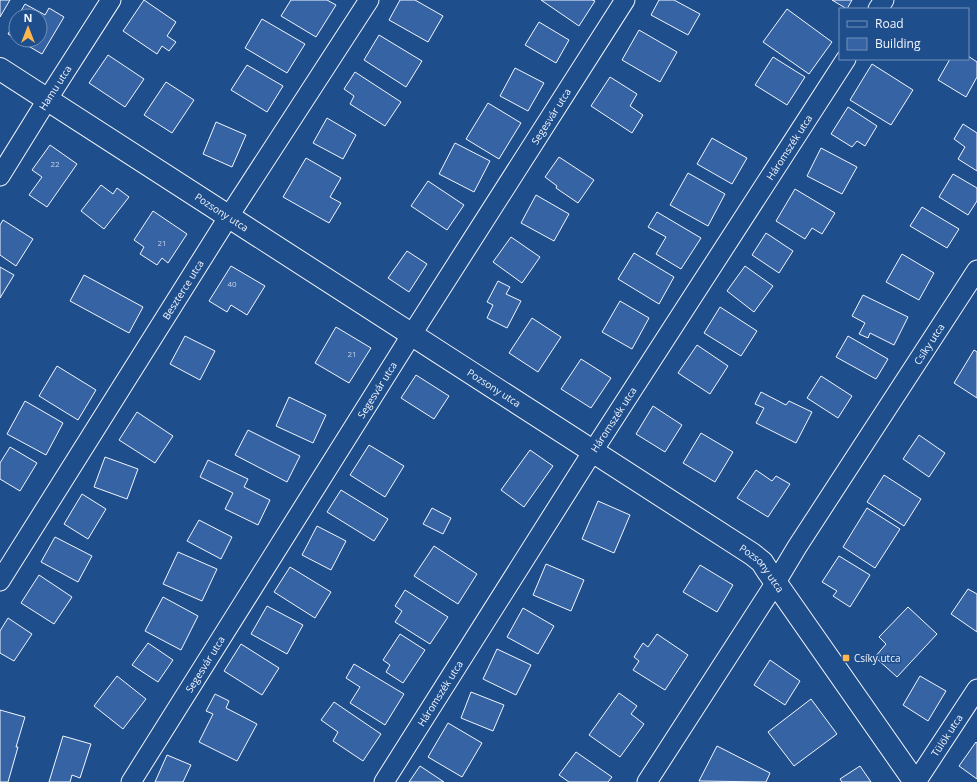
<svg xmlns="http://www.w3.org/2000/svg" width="977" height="782" font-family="'Open Sans',sans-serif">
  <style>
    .building { fill: #3563a3; stroke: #f2f6ff }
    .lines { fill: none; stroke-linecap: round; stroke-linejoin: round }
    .minor-casing { stroke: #f2f6ff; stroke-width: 21 }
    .tertiary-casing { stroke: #f2f6ff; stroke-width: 24 }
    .minor { stroke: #1f4e8c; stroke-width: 19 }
    .tertiary { stroke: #1f4e8c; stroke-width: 22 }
    .poi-dot { fill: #ffb74d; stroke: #1f4e8c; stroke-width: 1.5 }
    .labels { text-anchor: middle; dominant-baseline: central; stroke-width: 3; stroke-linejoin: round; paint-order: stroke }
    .number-label { font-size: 8px; fill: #c3d1e8 }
    .street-label { font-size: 10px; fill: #f2f6ff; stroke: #1f4e8c }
    .poi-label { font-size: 10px; fill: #f2f6ff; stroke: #1f4e8c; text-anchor: start }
  </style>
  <rect width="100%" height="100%" fill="#1f4e8c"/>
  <path class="building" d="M0,0H10L0,17Z
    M144,0L176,22L167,36L176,42L169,51L162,46L157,54L123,31Z
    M291,0H327L336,5L316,37L281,16Z
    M400,0H415L443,16L428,42L389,20Z
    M541,0H592L595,1L579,26Z
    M659,0H674L700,14L688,35L651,15Z
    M832,0H852L847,9Z
    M25,4L45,15L49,8L64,17L42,54L18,40H40V16H18Z
    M787,9L832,42L809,74L763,42Z
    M262,19L305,44L287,73L245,48Z
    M16,20V39L8,34Z
    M539,22L569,40L556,63L525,45Z
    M639,30L677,52L660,82L622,60Z
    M379,35L422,61L406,87L364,60Z
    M108,55L144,79L125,107L89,83Z
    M968,56L977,62V77L966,97L938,80L950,59H968Z
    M773,57L805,77L787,105L755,85Z
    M872,64L913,90L891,125L850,100Z
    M247,65L283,86L267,112L231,90Z
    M515,68L544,83L528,111L500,96Z
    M355,72L401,102L385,126L350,104L354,96L344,89Z
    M610,77L637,94L630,106L643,115L632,133L591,106Z
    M166,82L194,100L172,133L144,115Z
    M488,103L521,123L499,159L466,139Z
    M848,107L877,126L865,146L857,141L852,147L831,134Z
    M327,118L356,135L343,159L313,143Z
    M216,122L246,135L232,167L203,154Z
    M963,124L977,133V171L958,159L965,147L954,139Z
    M712,138L747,158L732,184L697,164Z
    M455,143L490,161L474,192L439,174Z
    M50,145L77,164L47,207L29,195L42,177L32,170Z
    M821,148L857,167L842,194L807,176Z
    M559,157L594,180L578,203L556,188L557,186L545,177Z
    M306,158L341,178L330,197L341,203L329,223L283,197Z
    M688,173L725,194L708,226L670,205Z
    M953,174L977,188V201L968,215L939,197Z
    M428,181L464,205L447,230L411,206Z
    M101,185L113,194L117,188L129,197L104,229L81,211Z
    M795,189L835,213L822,234L812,228L805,239L776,221Z
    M536,195L569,214L554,241L521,223Z
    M922,207L959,229L947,248L910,226Z
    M153,211L187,234L168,263L162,258L157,265L140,254L144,247L134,240Z
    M657,212L701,238L681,269L656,254L666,237L648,227Z
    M3,220L33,239L16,266L0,255V225Z
    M766,233L793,251L779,273L752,255Z
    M511,237L540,257L522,283L493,262Z
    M407,251L427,264L409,292L388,278Z
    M634,253L674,277L659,304L618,279Z
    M902,254L934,273L919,300L886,282Z
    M231,266L265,286L247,315L231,305L227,312L209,301Z
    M745,266L773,286L754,312L727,291Z
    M0,267L14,275L0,298Z
    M84,275L143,307L129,333L70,301Z
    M498,281L510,287L506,294L521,301L507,328L487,318L493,305L487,302Z
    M863,295L908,317L894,345L870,333L868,338L859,334L865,323L852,316Z
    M620,301L649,318L632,349L602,332Z
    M720,307L757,331L741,356L704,333Z
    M532,318L561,337L538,372L509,353Z
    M336,327L371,348L349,383L315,363Z
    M185,336L215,351L200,380L170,364Z
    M848,336L888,359L876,379L836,357Z
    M697,345L728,366L710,394L678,373Z
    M974,350L977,352V398L954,383Z
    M581,359L611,378L591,408L561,389Z
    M57,366L96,390L78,420L39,396Z
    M416,375L449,396L434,419L401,398Z
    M821,376L852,396L838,418L807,398Z
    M761,392L786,405L789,401L812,412L796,443L756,423L764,408L755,404Z
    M289,397L326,415L313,443L276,426Z
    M25,401L63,423L46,455L7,434Z
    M653,406L682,425L665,452L636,434Z
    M137,412L173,436L155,463L119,440Z
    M248,430L300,456L287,482L235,455Z
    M701,433L733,452L715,482L683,463Z
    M919,435L945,453L929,477L903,459Z
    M369,445L404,466L385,497L350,475Z
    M10,447L37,463L20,491L0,479V463Z
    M530,450L553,466L524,507L501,490Z
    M105,457L138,469L127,499L94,487Z
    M208,460L248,479L244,487L270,500L258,525L225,509L233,493L200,477Z
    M756,470L772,481L776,476L790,484L768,517L737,498Z
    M884,475L921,499L904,526L867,502Z
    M341,490L388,519L374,541L327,512Z
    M82,494L106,509L88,539L64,524Z
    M598,501L630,515L614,553L582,539Z
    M432,508L451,518L443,534L423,524Z
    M867,508L900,529L875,568L843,547Z
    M199,520L232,537L221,559L187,541Z
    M317,526L346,541L331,570L302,555Z
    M55,537L92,556L78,582L41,562Z
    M434,546L477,574L458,604L414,576Z
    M178,552L217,569L202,601L163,584Z
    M839,556L870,575L850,607L833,596L837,591L822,582Z
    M546,564L584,580L571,611L533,595Z
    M700,565L733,585L717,612L683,592Z
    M290,567L331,592L315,618L274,592Z
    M39,575L72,597L54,624L21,603Z
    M968,589L977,594V632L951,614Z
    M405,590L448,617L430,644L395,622L402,611L395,606Z
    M163,597L198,616L181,650L145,631Z
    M267,606L303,625L287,654L251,634Z
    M908,607L937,634L897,677L875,657L886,644L879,637Z
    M523,608L554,626L538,654L507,637Z
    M8,618L32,634L14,661L0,653V631Z
    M400,634L425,650L403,683L386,672L390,665L383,660Z
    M657,634L688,655L665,690L633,670L639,661L634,657L643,643L648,647Z
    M148,643L173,660L158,682L132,665Z
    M241,644L279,668L262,695L224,671Z
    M497,649L531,665L516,695L483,679Z
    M770,660L800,681L785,705L754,685Z
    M354,664L404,694L385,725L350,703L360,687L346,678Z
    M117,676L146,699L123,729L94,706Z
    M920,676L946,691L928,721L903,705Z
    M471,692L504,705L493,731L461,718Z
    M619,693L637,706L631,714L644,724L620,757L589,735Z
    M215,694L229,701L226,708L257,724L237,761L199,742L213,714L206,711Z
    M811,699L837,734L794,766L768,732Z
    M334,702L381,734L363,761L333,741L338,732L321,720Z
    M0,710L25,717L16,747H18L8,782H0Z
    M448,723L482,743L462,777L428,757Z
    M63,736L91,744L80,778L72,775L70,782H49Z
    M976,742L977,743V779L959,766Z
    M717,746L770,773L766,782L699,781Z
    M576,752L612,777L608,782H569L559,775Z
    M167,755L191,765L183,782H155Z
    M420,766L444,782H409Z
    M860,766L871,782H842L840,779Z"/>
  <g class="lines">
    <g class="minor-casing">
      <g id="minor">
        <path d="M878,9L884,0"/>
        <path id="s1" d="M0,176L47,100L111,0"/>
        <path id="s2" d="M0,581L229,216L369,0"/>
        <path id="s3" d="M131,782L412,334L625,0"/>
        <path id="s4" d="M384,782L593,451L846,59"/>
        <path id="s5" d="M647,782L776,582L797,547L977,270"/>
        <path id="s6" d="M916,782L977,689"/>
      </g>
    </g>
    <g class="tertiary-casing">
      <g id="tertiary">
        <path id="s7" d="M0,69L752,554L762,562L769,573L915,782"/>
      </g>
    </g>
    <use href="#minor" class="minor"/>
    <use href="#tertiary" class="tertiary"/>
  </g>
  <rect class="poi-dot" x="842" y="654" width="8" height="8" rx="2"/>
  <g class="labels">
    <g class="number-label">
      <text x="55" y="163">22</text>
      <text x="162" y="242">21</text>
      <text x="232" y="283">40</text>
      <text x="352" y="353">21</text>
    </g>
    <g class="street-label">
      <text stroke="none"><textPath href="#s1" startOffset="104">Hamu utca</textPath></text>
      <text stroke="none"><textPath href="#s3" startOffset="787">Segesvár utca</textPath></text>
      <text stroke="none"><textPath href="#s4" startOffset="753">Háromszék utca</textPath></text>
      <text stroke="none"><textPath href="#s7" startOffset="264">Pozsony utca</textPath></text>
      <text stroke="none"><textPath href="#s2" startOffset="344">Beszterce utca</textPath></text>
      <text stroke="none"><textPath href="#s5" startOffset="521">Csíky utca</textPath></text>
      <text stroke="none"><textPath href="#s7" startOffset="588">Pozsony utca</textPath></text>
      <text stroke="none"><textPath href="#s3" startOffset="463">Segesvár utca</textPath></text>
      <text stroke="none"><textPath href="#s4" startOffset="429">Háromszék utca</textPath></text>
      <text stroke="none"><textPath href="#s7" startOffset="912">Pozsony utca</textPath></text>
      <text stroke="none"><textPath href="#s3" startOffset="139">Segesvár utca</textPath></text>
      <text stroke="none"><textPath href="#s4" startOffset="105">Háromszék utca</textPath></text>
      <text stroke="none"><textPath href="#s6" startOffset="56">Tülök utca</textPath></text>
    </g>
    <g class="poi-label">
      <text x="854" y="658">Csíky utca</text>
    </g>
  </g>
  <rect x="839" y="8" width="130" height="52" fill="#1f4e8c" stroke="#7391ba"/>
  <rect x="847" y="21" width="20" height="6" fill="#1f4e8c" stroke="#7391ba"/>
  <text x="875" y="28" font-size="12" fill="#f2f6ff">Road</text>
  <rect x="847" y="38" width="20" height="12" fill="#3563a3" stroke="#7391ba"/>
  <text x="875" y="48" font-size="12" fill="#f2f6ff">Building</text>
  <g transform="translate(28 28)"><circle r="19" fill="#1f4e8c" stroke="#7391ba"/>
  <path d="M0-3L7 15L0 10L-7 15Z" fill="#ffb74d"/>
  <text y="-6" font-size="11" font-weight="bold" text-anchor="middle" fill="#f2f6ff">N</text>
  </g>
</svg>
